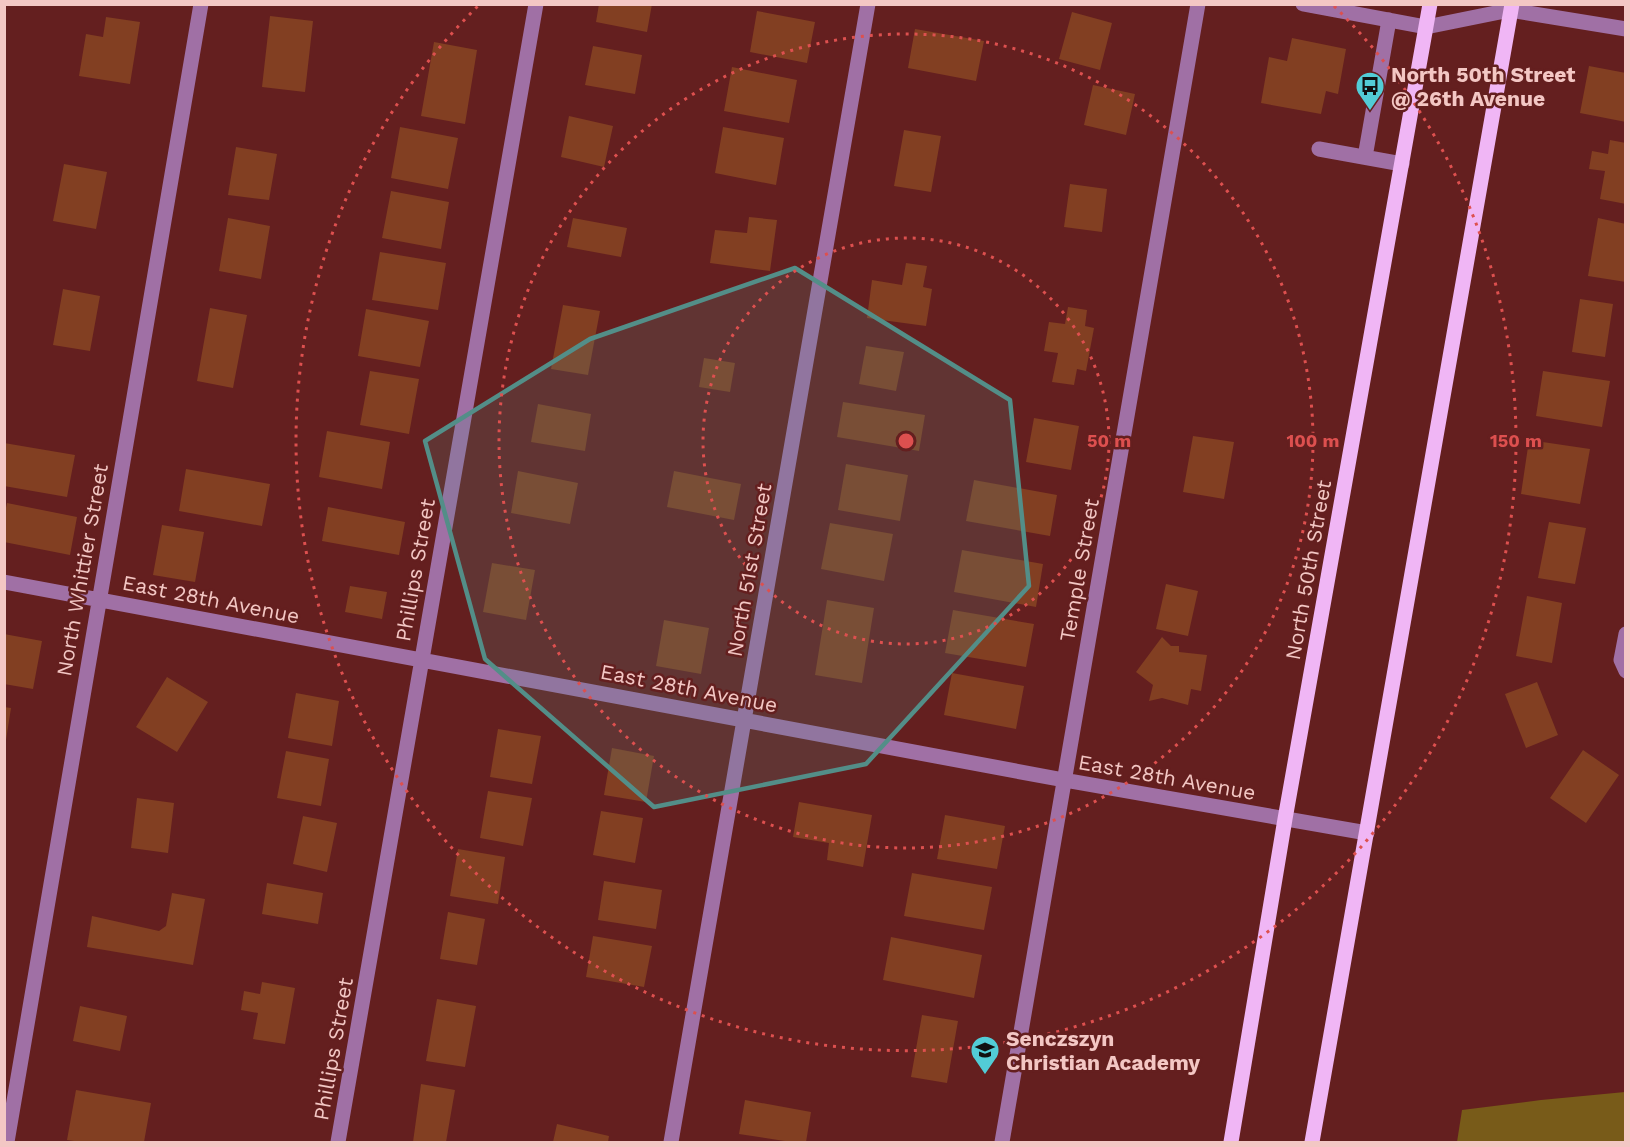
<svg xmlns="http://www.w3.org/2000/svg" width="1630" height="1147" font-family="'Work Sans',sans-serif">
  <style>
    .forest { fill: #785b19 }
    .building { fill: #823f22 }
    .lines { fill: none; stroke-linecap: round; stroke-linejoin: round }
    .minor { stroke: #a070a5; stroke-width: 15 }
    .major { stroke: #f0b6f5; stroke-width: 15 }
    .marked { fill: #538e88; fill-opacity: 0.2; stroke: #538e88; stroke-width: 4.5; stroke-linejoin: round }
    .ring { fill: none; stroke: #dd504f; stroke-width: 3; stroke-dasharray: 3 6 }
    .labels { text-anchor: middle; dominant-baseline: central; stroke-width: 5; stroke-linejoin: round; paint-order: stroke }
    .poi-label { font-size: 21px; font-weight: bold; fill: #f3c7c4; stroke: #641f1f; text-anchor: start }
    .street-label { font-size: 21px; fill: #f3c7c4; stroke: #641f1f }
    .centre { fill: #dd504f; stroke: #641f1f; stroke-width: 3 }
    .ring-label { font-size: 18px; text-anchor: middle; font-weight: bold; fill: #dd504f; stroke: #641f1f; stroke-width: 5; stroke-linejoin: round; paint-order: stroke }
  </style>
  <rect width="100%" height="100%" fill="#641f1f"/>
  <path class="forest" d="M1625,1092V1142H1457L1462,1110L1541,1100Z"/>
  <path class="building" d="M599,4H652L647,32L596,22Z
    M757,11L815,22L807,63L750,52Z
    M1072,12L1112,23L1100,70L1059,59Z
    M270,16L313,21L305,92L262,87Z
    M106,17L140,22L130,84L79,76L86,34L103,37Z
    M915,29L984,41L976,81L908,68Z
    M1292,38L1346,49L1338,94L1326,91L1321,114L1261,103L1269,57L1287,61Z
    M434,42L477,50L465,124L421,116Z
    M593,46L642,55L635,94L585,85Z
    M1589,66L1626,73V122L1580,113Z
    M732,67L797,80L789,123L724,111Z
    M1093,85L1135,94L1126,135L1084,125Z
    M569,116L613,126L604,167L561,157Z
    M400,127L458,138L448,189L391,178Z
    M723,127L784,138L776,185L715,173Z
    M904,130L941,136L931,192L894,186Z
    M1610,140L1626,143V204L1600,199L1605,171L1589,169L1592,151L1608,154Z
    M236,147L277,154L269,200L228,195Z
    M64,164L107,172L96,229L53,221Z
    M1070,184L1107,189L1102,232L1064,227Z
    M391,191L449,202L441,249L382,238Z
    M749,217L777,220L770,271L710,263L715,230L747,233Z
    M228,218L270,226L261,279L219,271Z
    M573,218L627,228L621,257L567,247Z
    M1598,218L1626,224V282L1588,276Z
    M380,252L446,263L438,310L372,300Z
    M906,263L927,266L923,287L932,289L926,326L867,318L872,280L902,285Z
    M63,289L100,296L90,351L53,345Z
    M1580,299L1613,304L1605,357L1572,352Z
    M563,305L600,311L588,375L551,369Z
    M1068,307L1087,310L1085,326L1094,328L1086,371L1077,369L1074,385L1052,382L1058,353L1044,351L1049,322L1065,324Z
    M210,308L247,315L233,388L197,381Z
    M366,309L429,321L420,367L358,356Z
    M866,346L904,352L896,391L859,384Z
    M704,358L735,363L730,392L699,387Z
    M370,371L419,379L409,434L360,425Z
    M1543,371L1610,381L1602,427L1536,416Z
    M843,402L925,415L919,451L837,437Z
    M538,404L591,414L585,451L531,442Z
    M1034,418L1079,426L1071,470L1026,462Z
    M327,431L390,442L382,489L319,477Z
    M1193,436L1234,442L1224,499L1183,492Z
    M1529,440L1590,449L1580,504L1521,494Z
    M4,443L75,455L67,497L4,486Z
    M846,464L908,475L900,521L838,510Z
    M186,469L270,484L262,526L179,511Z
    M518,471L578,483L570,524L511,513Z
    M674,471L741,484L734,520L667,507Z
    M974,480L1057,495L1050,536L966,521Z
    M7,503L77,517L70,555L4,542V517Z
    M328,507L405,522L399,555L322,541Z
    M1549,522L1586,528L1575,584L1538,578Z
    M830,523L893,534L884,581L821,569Z
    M162,525L204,532L195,582L153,575Z
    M962,550L1043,564L1036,607L954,592Z
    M492,563L535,570L526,620L483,612Z
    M1166,584L1198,591L1188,636L1156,629Z
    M350,586L387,592L382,619L345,612Z
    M1527,596L1562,603L1552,663L1516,656Z
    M827,600L874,608L862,683L815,675Z
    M953,610L1034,624L1026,667L945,653Z
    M664,620L709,628L701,674L656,666Z
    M4,634L42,641L33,689L4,684Z
    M1162,637L1171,646H1179V652L1207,655L1201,691L1191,689L1188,705L1162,698L1149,701L1153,685L1136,672Z
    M952,673L1024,686L1016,729L944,715Z
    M167,677L208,702L177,752L136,727Z
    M1537,682L1558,735L1526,748L1505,694Z
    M296,693L339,701L332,746L288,738Z
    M4,707L11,708L6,740H4Z
    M498,729L541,736L532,784L490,777Z
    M612,748L654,756L646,802L604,795Z
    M1583,750L1619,775L1586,823L1550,798Z
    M286,751L329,759L321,806L277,798Z
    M488,791L532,798L523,846L480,838Z
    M137,798L174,803L168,853L131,848Z
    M799,802L872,815L863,867L827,860L829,843L793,837Z
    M601,811L643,818L635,863L593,855Z
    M945,815L1005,826L997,869L937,859Z
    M303,816L337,823L327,872L293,864Z
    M458,849L505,857L498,904L450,896Z
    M912,873L992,887L984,930L904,916Z
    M604,881L662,890L656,929L598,920Z
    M267,883L323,893L318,924L262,914Z
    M172,893L205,899L193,965L87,947L92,916L159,931L166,926Z
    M448,912L485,919L477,965L440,959Z
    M593,936L652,946L644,987L586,977Z
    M891,937L982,955L974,998L883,980Z
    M262,982L295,988L285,1044L253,1039L258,1013L241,1010L244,991L260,994Z
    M437,999L476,1006L465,1067L426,1061Z
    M80,1006L127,1016L120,1051L73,1041Z
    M922,1015L958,1021L947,1083L911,1077Z
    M421,1084L455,1090L446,1142H413Z
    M76,1090L151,1103L144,1142H81L67,1140Z
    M745,1100L811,1112L806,1142H791L739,1134Z
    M557,1124L609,1136L608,1142H553Z"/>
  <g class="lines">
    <path class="minor" d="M1303,4L1426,27L1510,10L1626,29
      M1319,149L1402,164
      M1365,157L1389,20
      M4,582L1064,780L1367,833
      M1626,634L1621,660L1626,671
      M7,1142L201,4
      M338,1142L536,4
      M671,1142L868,4
      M1002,1142L1198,4"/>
    <path class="major" d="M1231,1142L1285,819L1430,4
      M1312,1142L1512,4"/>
  </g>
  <path class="marked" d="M795,268L1010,400L1029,586L866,764L654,807L485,659L425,441L590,339Z"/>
  <g class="ring">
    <circle cx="906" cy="441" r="203"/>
    <circle cx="906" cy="441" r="407"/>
    <path d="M1334 6A610 610 0 1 1 478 6"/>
  </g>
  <defs>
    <g id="bus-pin" transform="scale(1.5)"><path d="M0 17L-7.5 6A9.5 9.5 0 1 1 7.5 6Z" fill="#52ccd6" stroke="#641f1f"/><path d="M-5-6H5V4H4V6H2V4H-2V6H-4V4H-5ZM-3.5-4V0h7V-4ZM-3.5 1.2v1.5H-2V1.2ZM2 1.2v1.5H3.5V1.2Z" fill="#111"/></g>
    <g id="school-pin" transform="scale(1.5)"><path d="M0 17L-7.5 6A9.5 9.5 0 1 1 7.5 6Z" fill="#52ccd6" stroke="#641f1f"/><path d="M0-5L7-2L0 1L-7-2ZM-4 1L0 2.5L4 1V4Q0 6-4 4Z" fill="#111"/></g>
  </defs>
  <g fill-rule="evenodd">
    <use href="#bus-pin" x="1370" y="86"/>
    <use href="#school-pin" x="985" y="1050"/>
  </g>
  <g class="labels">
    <g class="poi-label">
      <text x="1391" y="74">North 50th Street<tspan x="1391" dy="24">@ 26th Avenue</tspan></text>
      <text x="1006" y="1038">Senczszyn<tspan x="1006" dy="24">Christian Academy</tspan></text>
    </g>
    <g class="street-label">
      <text transform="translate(82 570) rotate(-80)">North Whittier Street</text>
      <text transform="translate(415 570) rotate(-80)">Phillips Street</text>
      <text transform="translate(749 570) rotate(-80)">North 51st Street</text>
      <text transform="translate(1079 570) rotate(-80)">Temple Street</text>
      <text transform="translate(1308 570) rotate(-80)">North 50th Street</text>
      <text transform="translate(211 599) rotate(11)">East 28th Avenue</text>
      <text transform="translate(689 688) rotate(11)">East 28th Avenue</text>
      <text transform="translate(1167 777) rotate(10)">East 28th Avenue</text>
      <text transform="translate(333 1049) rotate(-80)">Phillips Street</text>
    </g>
  </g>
  <circle cx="906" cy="441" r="9" class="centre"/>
  <g class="ring-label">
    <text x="1109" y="447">50 m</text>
    <text x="1313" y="447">100 m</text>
    <text x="1516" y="447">150 m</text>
  </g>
  <rect width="1630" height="1147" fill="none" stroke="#f3c7c4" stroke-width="12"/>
</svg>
